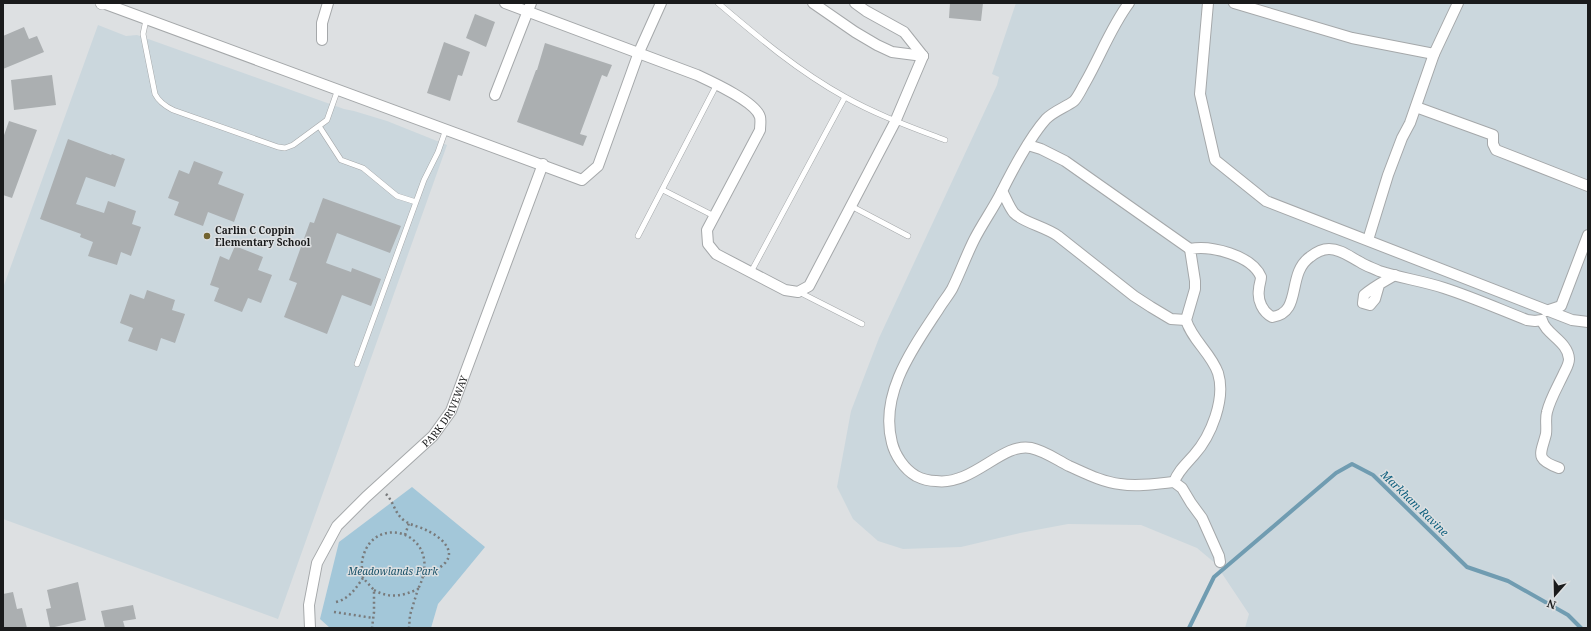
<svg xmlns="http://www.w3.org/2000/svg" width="1591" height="631" font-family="'Noto Serif',serif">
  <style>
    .built { fill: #cbd7dd }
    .green { fill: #a3c7d9 }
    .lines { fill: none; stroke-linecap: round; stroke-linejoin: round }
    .stream { stroke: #709cb1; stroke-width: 4 }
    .building { fill: #abafb1 }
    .service-casing { stroke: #a5a8aa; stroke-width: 6 }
    .minor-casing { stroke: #a5a8aa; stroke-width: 12 }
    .tertiary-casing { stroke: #a5a8aa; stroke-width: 14 }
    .path { stroke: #797b7c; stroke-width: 2.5; stroke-dasharray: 2 3; stroke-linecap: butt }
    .service { stroke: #fff; stroke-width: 5 }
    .minor { stroke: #fff; stroke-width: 10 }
    .tertiary { stroke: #fff; stroke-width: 13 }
    .poi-dot { fill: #726330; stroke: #dde0e2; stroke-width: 1.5 }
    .labels { text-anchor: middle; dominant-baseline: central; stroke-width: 3; stroke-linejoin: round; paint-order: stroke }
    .poi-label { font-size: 10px; font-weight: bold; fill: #1a1b1c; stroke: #dde0e2; text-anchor: start }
    .street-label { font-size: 10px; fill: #1a1b1c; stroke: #dde0e2 }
    .park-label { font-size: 10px; font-style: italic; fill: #195168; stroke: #dde0e2 }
    .water-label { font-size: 11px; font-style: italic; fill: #0c5e7d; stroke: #dde0e2 }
  </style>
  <rect width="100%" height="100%" fill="#dde0e2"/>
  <path class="built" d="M1016,3H1588V628H1245L1249,614L1215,563L1197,548L1141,525L1068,524L1020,533L961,547L903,549L878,541L853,519L837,487L851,411L879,338L997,85L999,77L992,74Z
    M98,25L126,36L137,35L344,109L354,111L387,121L447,145L278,619L3,519V288Z"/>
  <path class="green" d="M412,487L485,547L438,604L431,628H330L320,619L339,542Z"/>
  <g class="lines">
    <path class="stream" d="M1189,628L1214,577L1336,473L1352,464L1373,475L1467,567L1508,581L1568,615L1581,628"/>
  </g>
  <path class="building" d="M950,3H983L981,21L949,18Z
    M475,14L495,22L486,47L466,38Z
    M24,27L29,39L37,36L44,52L3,69V36Z
    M444,42L470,52L462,76L458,75L450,101L427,93Z
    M545,43L612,65L607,77L602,75L580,134L587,136L583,146L517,122L536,70H537Z
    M52,75L56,105L14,110L11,80Z
    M9,121L37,130L12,198L3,195V138Z
    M68,139L111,155L112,154L125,159L115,187L86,177L76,204L104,213L108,201L136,211L132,224L141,227L131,256L121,252L117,265L88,256L93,242L80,237L81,234L40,219Z
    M194,161L223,172L218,184L244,194L234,222L208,212L203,226L174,215L179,202L168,198L179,170L189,174Z
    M323,198L401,226L390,253L337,233L326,263L351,272L352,268L381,279L371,306L342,295L327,334L284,317L297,283L289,280L310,222L314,223Z
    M235,246L263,257L258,270L272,275L261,303L248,298L242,312L214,301L219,288L210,285L220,256L229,260Z
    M147,290L175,300L172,310L185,314L175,343L161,338L157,351L128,341L133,328L120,323L130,294L144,299Z
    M78,582L86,620L50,628L46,609L51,608L47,590Z
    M13,592L17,609L22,608L27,628H3V594Z
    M133,605L136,619L123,621L125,628H105L101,611Z"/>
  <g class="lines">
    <g class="service-casing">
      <path id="service" d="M718,3C758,37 798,71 845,97C877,115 911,127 945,140
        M146,20L143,34L155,94C159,102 165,106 173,110L278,147L285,148L293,145L327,120L338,89
        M319,126L341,160L363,168L397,196L416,202
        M663,190L714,216
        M851,206L908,236
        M638,236L717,84
        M751,272L845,97
        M799,292L862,324
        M357,364L424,180L438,152L446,129"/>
    </g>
    <g class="minor-casing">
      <g id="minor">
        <path d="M103,3L582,180L598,166L639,52L661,3"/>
        <path d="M505,3L697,75C712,82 756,102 760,117C761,121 760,126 760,130L707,230L708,244L716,254L785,290L798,292L809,286L895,122L923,56"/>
        <path d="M813,3L855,32L877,45L892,52L923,56"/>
        <path d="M855,3L866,11L904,32L923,56"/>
        <path d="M1129,3C1111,27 1100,57 1085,83C1082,88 1078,97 1074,101C1066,107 1054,111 1046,119C1029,138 1013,169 1001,193C993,209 982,224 974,240C966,256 960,273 952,289C948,296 942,303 938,310C913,348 879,394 892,443C895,455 904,469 916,476C922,479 929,481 936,481C973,486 1002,442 1031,448C1045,451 1057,460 1069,466C1085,473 1102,482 1120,484C1137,487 1156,484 1174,482L1182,488L1191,503L1202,518L1219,556L1220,562"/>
        <path d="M1208,3L1200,94L1215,160L1266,201L1572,320L1588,322"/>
        <path d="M1234,3L1352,38L1434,54L1458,3"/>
        <path d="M322,40V23L328,3"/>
        <path d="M495,95L531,3"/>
        <path d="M1416,107L1493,135V144L1496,150L1588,186"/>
        <path d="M1028,145L1041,149L1065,161L1190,249"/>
        <path d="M1002,191C1006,198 1009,207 1014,213C1022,222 1046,227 1058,236L1134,296L1151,307L1171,319L1186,320"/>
        <path d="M1368,240L1388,175L1402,138L1410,123L1434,54"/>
        <path d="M1379,285L1375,299L1370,305L1363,303L1364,295C1373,287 1385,281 1395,275"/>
        <path d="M1546,311L1561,306L1588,235"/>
        <path d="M1174,482C1178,471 1186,464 1194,455C1211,436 1226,399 1218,373C1211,353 1192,340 1186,320L1195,289V281L1190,249C1210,245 1252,255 1261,277C1261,281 1259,285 1259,289C1257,301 1263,312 1272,317C1303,313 1286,274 1310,257C1315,253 1323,249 1329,249C1341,249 1350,257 1360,262C1366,266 1373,268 1379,271C1400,278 1423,281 1444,288C1472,297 1499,309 1527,320L1535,321L1542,320C1545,334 1568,341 1569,359C1569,364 1566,369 1564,373C1558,386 1550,399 1547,412C1545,419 1547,426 1546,434C1541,454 1534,459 1559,468"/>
        <path id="s1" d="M310,628L309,605L317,563L337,526L366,497L433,436L451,411L543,164"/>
      </g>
    </g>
    <g class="tertiary-casing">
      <path id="tertiary" d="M102,3H103"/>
    </g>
    <path class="path" d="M386,494C394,502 395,515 405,521C412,526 421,527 428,531C439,536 457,550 445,563C439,569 431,573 424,576
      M405,535L409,523
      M363,578C362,572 361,563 363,557C375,511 446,534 418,589
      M374,590C390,599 403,596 418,589L410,615L409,628
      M336,602C349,599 356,588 363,578L374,590V612L372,628
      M334,612L373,618"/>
    <use href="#service" class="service"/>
    <use href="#minor" class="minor"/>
    <use href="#tertiary" class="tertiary"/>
  </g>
  <circle class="poi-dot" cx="207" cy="236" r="4"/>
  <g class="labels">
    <g class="poi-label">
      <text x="215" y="230">Carlin C Coppin<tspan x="215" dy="12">Elementary School</tspan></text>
    </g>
    <g class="street-label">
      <text stroke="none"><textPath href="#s1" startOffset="267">PARK DRIVEWAY</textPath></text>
    </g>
    <g class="park-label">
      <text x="393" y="571">Meadowlands Park</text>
    </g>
    <g class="water-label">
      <text transform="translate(1415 503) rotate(44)">Markham Ravine</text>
    </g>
  </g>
  <rect width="1591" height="631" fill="none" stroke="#1a1b1c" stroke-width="8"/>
  <g transform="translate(1555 595) rotate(200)" stroke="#dde0e2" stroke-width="3" paint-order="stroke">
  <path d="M0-3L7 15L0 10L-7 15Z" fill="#1a1b1c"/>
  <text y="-6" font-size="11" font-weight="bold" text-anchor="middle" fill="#1a1b1c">N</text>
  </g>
</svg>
